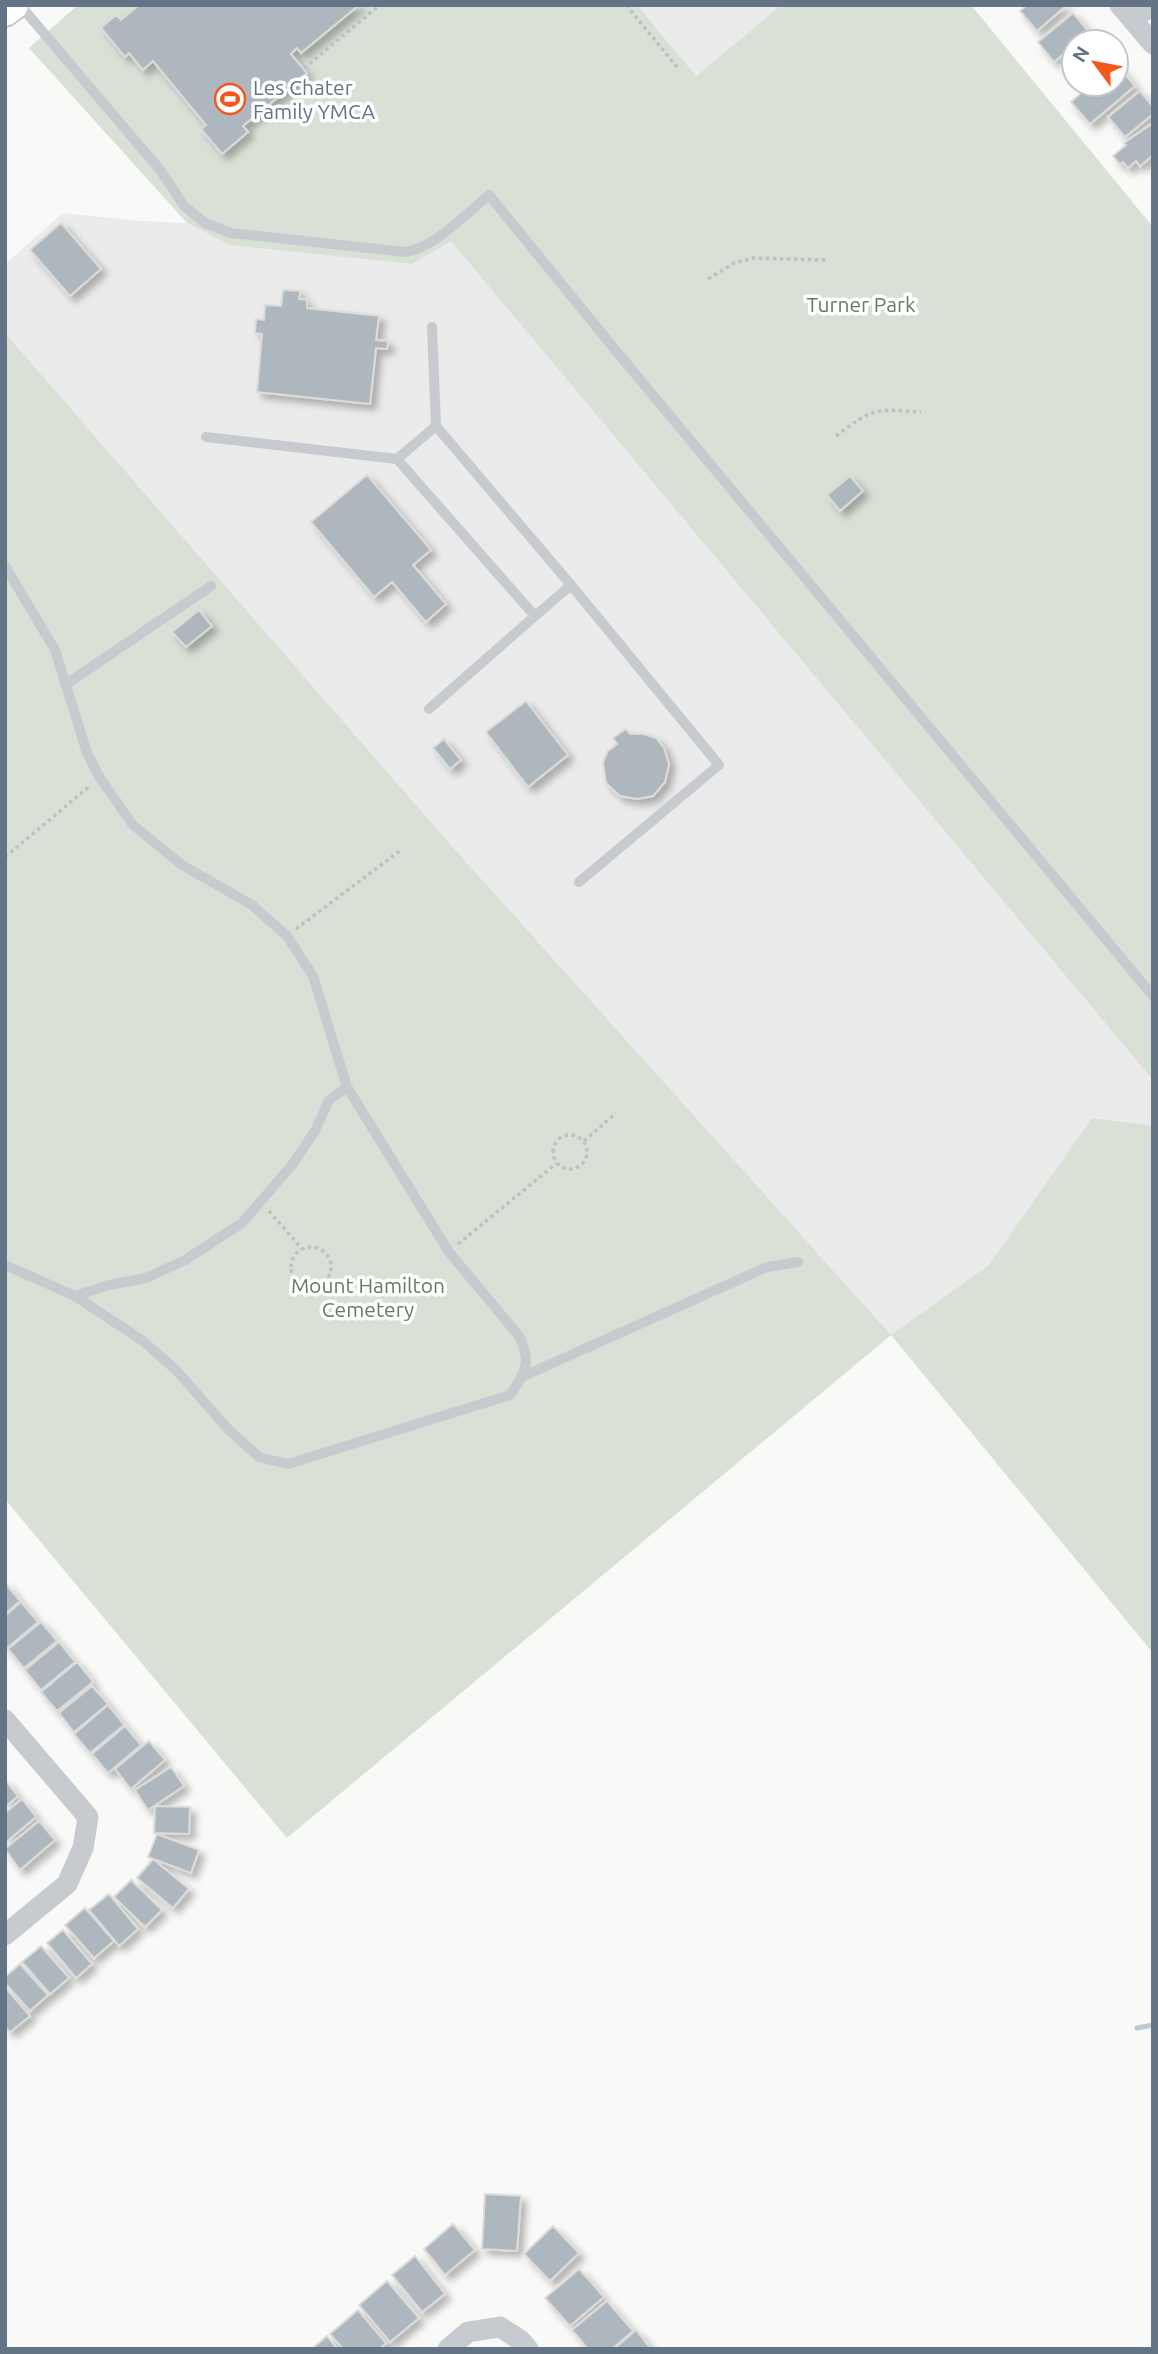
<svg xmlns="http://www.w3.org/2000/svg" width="1158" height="2354" font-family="Ubuntu,sans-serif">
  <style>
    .built { fill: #eaebea }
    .green { fill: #d9e0d6 }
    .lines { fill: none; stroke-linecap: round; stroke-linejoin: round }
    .stream { stroke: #becbd0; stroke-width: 5 }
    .building { fill: #afb7be; stroke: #dbdbd9; stroke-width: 2; filter: url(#shadow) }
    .secondary-casing { stroke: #b9bec4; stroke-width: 33 }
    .path { stroke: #bec1c4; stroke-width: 3.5; stroke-dasharray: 3.5 3.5; stroke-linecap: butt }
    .lane { stroke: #c7cbcf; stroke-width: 10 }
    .street { stroke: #c7cbcf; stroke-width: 21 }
    .secondary { stroke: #fff; stroke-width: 30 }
    .labels { text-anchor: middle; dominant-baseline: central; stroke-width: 7; stroke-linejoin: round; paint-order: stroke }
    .poi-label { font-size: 21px; fill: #627485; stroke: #fff; text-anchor: start }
    .park-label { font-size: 21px; fill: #667b61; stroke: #fff }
  </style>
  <defs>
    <filter id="shadow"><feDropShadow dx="5.5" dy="5.5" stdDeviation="3.5" flood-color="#0004"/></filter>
  </defs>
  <rect width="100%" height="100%" fill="#f9faf7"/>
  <path class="built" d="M637,5H781L696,76Z
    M63,213L140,221L187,223L230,245L451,240L1153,1080V1126L1092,1119L989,1265L891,1335L450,844L5,333V264Z"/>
  <path class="green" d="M78,5H637L696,76L781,5H971L1153,227V1080L451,241L412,264L230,245L187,223L29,48Z
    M5,333L450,844L891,1335L989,1265L1092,1118L1153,1126V1653L891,1335L287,1838L5,1499Z"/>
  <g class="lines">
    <path class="stream" d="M1137,2028L1153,2025"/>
  </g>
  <path class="building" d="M139,5H359L301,53L297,48L291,54L307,73L243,126L248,132L222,154L201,129L206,125L153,61L143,70L129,53L125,57L101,28L116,15L121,20Z
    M1027,5H1067L1037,31L1020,11Z
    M1073,13L1089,32L1078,42H1074V45L1054,62L1038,42Z
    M1074,54V81L1061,66Z
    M1116,64L1135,86L1090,124L1071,102L1091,84H1116Z
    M1140,91L1153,107V114L1125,137L1108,117Z
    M1153,123V155L1140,166L1136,161L1128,168L1123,162L1120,164L1113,156L1126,145L1124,143Z
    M61,223L101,269L70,296L30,250Z
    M283,290L300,291L299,299L307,300V308L379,316L376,340L388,341L387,349L376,348L370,404L257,392L262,334L255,333L256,319L264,320L265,305L281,306Z
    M367,475L431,550L413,565L446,604L426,622L392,582L374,597L311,522Z
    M850,476L863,491L840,511L827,495Z
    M199,610L212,626L186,647L172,632Z
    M526,701L568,755L528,787L486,732Z
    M626,729L630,734H643L656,738L664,748L669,764L665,782L653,796L637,799L620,796L606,783L603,762L608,751L617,744L613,738Z
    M444,739L461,760L450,769L433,748Z
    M5,1583L20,1601L5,1614Z
    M21,1602L38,1622L6,1649L5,1616Z
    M41,1622L57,1641L24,1668L8,1649Z
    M59,1642L75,1662L41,1690L25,1670Z
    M77,1662L93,1682L57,1711L41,1692Z
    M92,1686L108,1704L74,1732L59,1713Z
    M108,1705L124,1725L90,1753L74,1734Z
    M125,1726L141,1745L108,1773L92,1754Z
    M149,1741L165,1760L131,1789L115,1769Z
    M171,1767L184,1786L148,1810L135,1790Z
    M5,1780L18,1796L5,1807Z
    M22,1799L36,1817L5,1843V1813Z
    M155,1806L190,1807L189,1834L154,1833Z
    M39,1821L55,1840L20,1870L5,1849Z
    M157,1834L199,1850L191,1873L148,1857Z
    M153,1859L189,1889L173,1908L137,1878Z
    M131,1880L162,1910L145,1927L114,1897Z
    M109,1894L138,1929L119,1946L89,1910Z
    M85,1908L114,1941L94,1958L65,1925Z
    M63,1930L92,1964L76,1978L47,1943Z
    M41,1946L69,1978L50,1994L22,1962Z
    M20,1964L48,1995L30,2011L5,1983V1977Z
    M5,1987L30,2016L10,2032L5,2027Z
    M485,2194L521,2196L517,2251L482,2249Z
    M453,2224L475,2250L445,2275L424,2249Z
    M553,2226L579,2253L550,2281L524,2254Z
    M415,2256L445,2294L422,2312L392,2275Z
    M579,2269L604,2297L570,2326L545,2298Z
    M387,2281L419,2318L390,2342L359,2305Z
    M607,2301L633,2331L612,2349H588L572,2330Z
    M358,2310L386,2343L380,2349H343L330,2334Z
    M636,2330L651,2349H614Z
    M327,2336L337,2349H312Z"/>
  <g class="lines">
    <g class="secondary-casing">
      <path id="secondary" d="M5,11L13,5"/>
    </g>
    <path class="path" d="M626,5L677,67
      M304,68L380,5
      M708,279L734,263L754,258L827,260
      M836,436C874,407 875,409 921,412
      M5,857L90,786
      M296,929L401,850
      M553 1152a17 17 0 1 1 34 0a17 17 0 1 1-34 0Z
      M584,1141L616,1113
      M269,1211L302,1249
      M458,1244L557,1163
      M291 1267a20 20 0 1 1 40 0a20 20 0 1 1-40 0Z"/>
    <path class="lane" d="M20,5L161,171L184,206L205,223L231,233L405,252C434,248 466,214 489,195L617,352L1153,996
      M432,327L436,426
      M206,437L397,459L535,616L429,709
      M397,459L436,426L571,585L535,616
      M5,566L55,650L87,753L100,778L133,825L182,865L252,905L287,936L313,976L347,1087L329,1100L315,1131L292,1165L242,1223L185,1260L146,1278L109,1285L75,1296L5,1265
      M571,585L719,765L579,882
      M65,685L211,586
      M75,1296L143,1341L176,1370L228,1429L259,1457L288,1464L510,1395C526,1372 532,1362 519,1336L449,1252L347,1087
      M524,1376L767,1267L798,1262"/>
    <path class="street" d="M1120,5L1153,44
      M1133,20L1151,5
      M5,1720L88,1817L83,1848L67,1884L5,1935
      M448,2349L468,2332L500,2327L520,2340L528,2349"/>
    <use href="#secondary" class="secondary"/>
  </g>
  <defs>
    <g id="stadium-ring" transform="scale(1.575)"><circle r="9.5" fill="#fff" stroke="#f3571d" stroke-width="1.5"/><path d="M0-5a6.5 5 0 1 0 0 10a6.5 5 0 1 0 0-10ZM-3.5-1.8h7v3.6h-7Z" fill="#f3571d"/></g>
  </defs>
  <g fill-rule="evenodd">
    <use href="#stadium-ring" x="230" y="99"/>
  </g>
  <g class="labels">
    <g class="poi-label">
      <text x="253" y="87">Les Chater<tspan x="253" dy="24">Family YMCA</tspan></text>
    </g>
    <g class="park-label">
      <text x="861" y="304">Turner Park</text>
      <text x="368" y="1285">Mount Hamilton<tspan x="368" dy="24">Cemetery</tspan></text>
    </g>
  </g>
  <rect width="1158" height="2354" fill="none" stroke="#627485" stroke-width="14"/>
  <g transform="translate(1095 63) rotate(302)"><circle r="33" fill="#ffffff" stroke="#c0c7ce" stroke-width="2"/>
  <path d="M0-5L12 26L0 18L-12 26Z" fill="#f3571d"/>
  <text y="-10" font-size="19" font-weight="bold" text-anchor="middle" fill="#627485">N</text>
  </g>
</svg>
